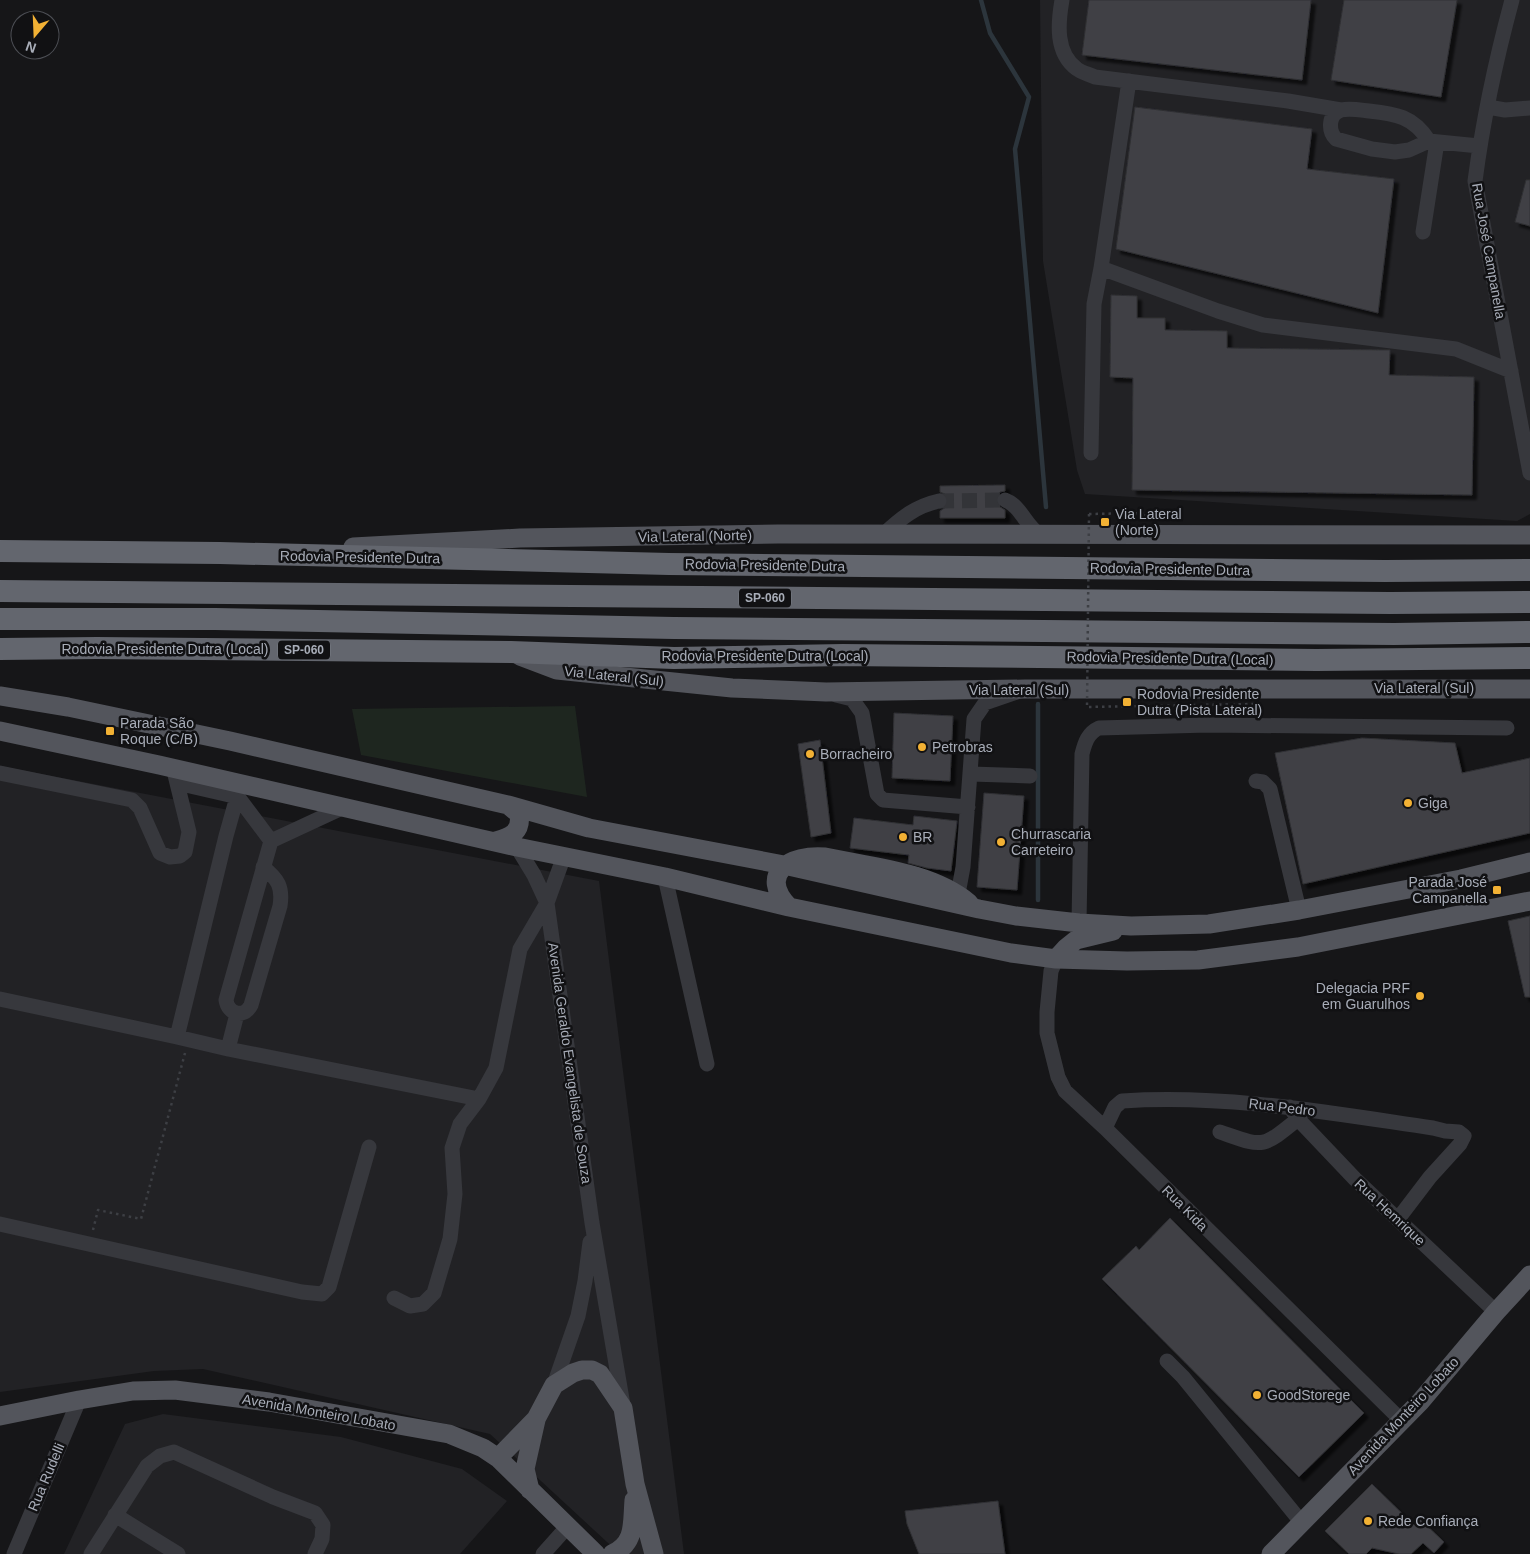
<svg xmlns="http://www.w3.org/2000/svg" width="1530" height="1554" font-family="Helvetica,sans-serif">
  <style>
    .built { fill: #222225 }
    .green { fill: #1e261f }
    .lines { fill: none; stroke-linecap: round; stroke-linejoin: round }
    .stream { stroke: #2c353c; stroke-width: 4.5 }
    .building { fill: #404145; stroke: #303034; filter: url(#shadow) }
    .minor-tunnel { stroke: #333438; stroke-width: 15; stroke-dasharray: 15 8; stroke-linecap: butt }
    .path { stroke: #3d3f44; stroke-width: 2.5; stroke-dasharray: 2.5 4; stroke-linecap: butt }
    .minor { stroke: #37383d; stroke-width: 15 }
    .major { stroke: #53555c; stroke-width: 19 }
    .highway { stroke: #63666e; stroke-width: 22 }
    .path-bridge { stroke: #3d3f44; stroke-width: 2.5; stroke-dasharray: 2.5 4; stroke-linecap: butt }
    .poi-dot { fill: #f2b134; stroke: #111113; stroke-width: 2 }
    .labels { text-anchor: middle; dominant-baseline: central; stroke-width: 5; stroke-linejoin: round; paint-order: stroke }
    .shield { fill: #111113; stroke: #7b7e86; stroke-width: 1 }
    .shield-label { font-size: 12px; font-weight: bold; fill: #a8adb8 }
    .street-label { font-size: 14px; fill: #a8adb8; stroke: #111113 }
    .poi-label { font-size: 14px; fill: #a8adb8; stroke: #111113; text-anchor: start }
  </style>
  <defs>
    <filter id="shadow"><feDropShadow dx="4.5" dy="4.5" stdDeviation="1" flood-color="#0009"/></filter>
  </defs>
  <rect width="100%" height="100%" fill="#161618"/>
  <path class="built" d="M1040,0H1530V514L1517,521L1085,494L1077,470L1043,261Z
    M0,766L599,881L684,1554H620L490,1434L203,1369L154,1371L0,1392Z
    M163,1414L341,1437L462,1469L507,1501L460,1554H64L125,1424Z"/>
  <path class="green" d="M575,706L587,797L361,755L352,709Z"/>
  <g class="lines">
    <path class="stream" d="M981,0L990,33L1029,97L1015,149L1046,507
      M1038,704V900"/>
  </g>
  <path class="building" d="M1089,0H1311L1302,80L1082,55Z
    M1344,0H1457L1441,97L1331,80Z
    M1135,107L1312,129L1307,169L1394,179L1378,313L1116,249Z
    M1526,180H1530V226L1515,222Z
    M1111,295L1137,296V318H1165V330L1227,331V348L1385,350H1390L1389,375L1474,377L1472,495L1132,490L1133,378L1110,377Z
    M1005,485V491L1000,492L996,500L997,505L1005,510V518H940V511L946,507L948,499L945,494L940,492V486Z
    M894,713L953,716L950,781L892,778Z
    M1362,738L1455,743L1462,773L1530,758V833L1303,884L1275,753Z
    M820,740L831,833L811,837L798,744Z
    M984,793L1024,796L1017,890L977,887Z
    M914,816L957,821L951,871L927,868L908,863L909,855L850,848L854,818L913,825Z
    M1530,916V997H1525L1508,921Z
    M1170,1218L1364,1413L1299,1477L1102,1279L1136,1246L1139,1250Z
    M1372,1484L1414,1525L1420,1519L1444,1542L1434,1553L1423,1543L1411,1554H1399L1372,1548L1366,1554H1349L1325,1531Z
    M998,1501L1005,1554H919L907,1524L905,1511Z"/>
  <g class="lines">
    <path class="minor-tunnel" d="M939,501L1005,500"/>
    <path class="path" d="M1089,514L1146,513L1145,518
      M93,1230L98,1210L141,1219L185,1053"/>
    <path class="minor" d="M1062,0C1058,23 1055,53 1077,69C1082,73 1089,74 1095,77L1288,101L1341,110
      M1512,0C1496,59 1483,120 1475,181L1530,473
      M1129,81L1101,268L1218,311L1263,325L1456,349L1511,371
      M1488,107L1505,110L1530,108
      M1429,141C1413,116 1396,114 1369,111C1360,110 1350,108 1341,110C1328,114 1328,131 1336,139L1372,149L1395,152L1409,150L1429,141L1479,146
      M1423,232L1437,142
      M1091,453L1094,304L1101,268
      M1005,500C1021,506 1025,525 1040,535
      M884,534C901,518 916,506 939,501
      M836,695L852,699L862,713L877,794L883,800L968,807
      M0,773L132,800L140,808L160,853L170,857L180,856L185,852L189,832L175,775
      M971,774L1030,776
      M1256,781L1263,782L1270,789L1299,910
      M177,783L238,797L271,841L226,1000C228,1014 244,1019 251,1005L280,906C283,887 278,879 263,867
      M271,841L342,808
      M517,847L534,875L547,903L592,1223L623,1405
      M665,877L707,1064
      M958,894L963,867L974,719L985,703L1017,692
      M1079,923L1082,754C1085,742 1088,733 1099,728L1208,725L1507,728
      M1056,959L1051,971L1047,1012V1033L1058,1077L1065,1091L1105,1128L1402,1421
      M0,999L177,1037L226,836L239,790
      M177,1037L228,1049L479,1099
      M228,1049L237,1014
      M1290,1107L1298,1119L1355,1179L1496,1312
      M1105,1128L1115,1107L1122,1101C1227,1094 1330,1113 1433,1128L1445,1131L1459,1132L1464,1136L1460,1144L1430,1177L1398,1219
      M1220,1132C1264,1147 1261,1149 1298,1119
      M0,1224L302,1292L322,1294L329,1287L369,1147
      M394,1298L410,1306L423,1304L434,1293L450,1239L455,1194L452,1148L460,1124L479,1099L496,1068L520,949L547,903L564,856
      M1167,1361L1183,1377L1302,1523
      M554,1385L578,1316L585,1281L590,1242
      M115,1515L178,1554
      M14,1554L79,1400
      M91,1554L147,1466L160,1456L174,1452L273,1497L315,1513L323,1525L322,1539L315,1554
      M543,1554L568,1526"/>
    <path class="major" d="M353,547L520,538L778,534L1530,535
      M520,656L557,670L732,688L826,692L1025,689H1530
      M0,696L68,707L230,741L508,805L589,828L784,865L979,909L1016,916L1079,923L1131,926L1209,924L1299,910L1461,879L1530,862
      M0,731L159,765L517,847L665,877L789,907L1011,953L1056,959L1127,961L1198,960L1298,947L1530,901
      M496,841C511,837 522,832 519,814L508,805
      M789,907C757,873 791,854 825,857C872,867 932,872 969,903
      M1056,959L1066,948L1076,940L1113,931
      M0,1416L79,1400L133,1391L175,1390L269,1402L449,1434L483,1448L498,1458L596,1554
      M498,1458L536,1419L554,1385L573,1373L582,1370H592L600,1374L623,1408L635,1484L654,1554
      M530,1490L525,1469L536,1420
      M612,1554C636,1543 632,1523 634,1500
      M1271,1554L1420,1402L1496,1312L1530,1275"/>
    <path class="highway" d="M0,551L220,553L669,564L1385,571L1530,570
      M0,591L1390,603L1530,602
      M0,619H215L674,628L1394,634L1530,632
      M0,649L97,648L511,652L674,658L843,655L1316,660L1530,658"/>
    <path class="path-bridge" d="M1089,514L1087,707L1254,704"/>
  </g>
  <g class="poi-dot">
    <rect x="1100" y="517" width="10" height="10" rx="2.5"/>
    <rect x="1122" y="697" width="10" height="10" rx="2.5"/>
    <rect x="105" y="726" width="10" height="10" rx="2.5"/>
    <circle cx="922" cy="747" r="5"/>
    <circle cx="810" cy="754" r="5"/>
    <circle cx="1408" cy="803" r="5"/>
    <circle cx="903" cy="837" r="5"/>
    <circle cx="1001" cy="842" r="5"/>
    <rect x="1492" y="885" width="10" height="10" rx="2.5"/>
    <circle cx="1420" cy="996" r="5"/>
    <circle cx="1257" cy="1395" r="5"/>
    <circle cx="1368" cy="1521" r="5"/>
  </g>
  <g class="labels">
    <g class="shield">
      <rect x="739" y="588.5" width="52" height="19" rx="4"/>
      <rect x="278" y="640.5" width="52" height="19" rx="4"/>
    </g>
    <g class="shield-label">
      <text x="765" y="598">SP-060</text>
      <text x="304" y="650">SP-060</text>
    </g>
    <g class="street-label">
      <text transform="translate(1489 251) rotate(80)">Rua José Campanella</text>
      <text transform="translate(695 536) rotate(-1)">Via Lateral (Norte)</text>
      <text transform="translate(360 557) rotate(1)">Rodovia Presidente Dutra</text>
      <text transform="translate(765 565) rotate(1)">Rodovia Presidente Dutra</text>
      <text transform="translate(1170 569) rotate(1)">Rodovia Presidente Dutra</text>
      <text x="165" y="649">Rodovia Presidente Dutra (Local)</text>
      <text x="765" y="656">Rodovia Presidente Dutra (Local)</text>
      <text transform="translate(1170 658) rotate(1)">Rodovia Presidente Dutra (Local)</text>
      <text transform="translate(614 676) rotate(6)">Via Lateral (Sul)</text>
      <text x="1424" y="688">Via Lateral (Sul)</text>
      <text x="1019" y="690">Via Lateral (Sul)</text>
      <text transform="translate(570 1063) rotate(82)">Avenida Geraldo Evangelista de Souza</text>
      <text transform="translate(1282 1107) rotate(7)">Rua Pedro</text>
      <text transform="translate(1185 1208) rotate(45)">Rua Kida</text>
      <text transform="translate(1390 1212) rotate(43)">Rua Hemrique</text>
      <text transform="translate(319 1412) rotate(10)">Avenida Monteiro Lobato</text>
      <text transform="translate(1403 1416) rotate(-47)">Avenida Monteiro Lobato</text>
      <text transform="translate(46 1477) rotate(-67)">Rua Rudelli</text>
    </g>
    <g class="poi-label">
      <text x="1115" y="514">Via Lateral<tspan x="1115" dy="16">(Norte)</tspan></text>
      <text x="1137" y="694">Rodovia Presidente<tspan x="1137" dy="16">Dutra (Pista Lateral)</tspan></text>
      <text x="120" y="723">Parada São<tspan x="120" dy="16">Roque (C/B)</tspan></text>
      <text x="932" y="747">Petrobras</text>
      <text x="820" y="754">Borracheiro</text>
      <text x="1418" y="803">Giga</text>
      <text x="1011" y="834">Churrascaria<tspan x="1011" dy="16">Carreteiro</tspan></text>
      <text x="913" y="837">BR</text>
      <text x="1487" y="882" text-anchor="end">Parada José<tspan x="1487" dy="16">Campanella</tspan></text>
      <text x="1410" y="988" text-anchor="end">Delegacia PRF<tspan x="1410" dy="16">em Guarulhos</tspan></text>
      <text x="1267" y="1395">GoodStorege</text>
      <text x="1378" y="1521">Rede Confiança</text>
    </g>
  </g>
  <g transform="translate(35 35) rotate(199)"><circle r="24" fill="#111113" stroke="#4d4f55"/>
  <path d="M0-4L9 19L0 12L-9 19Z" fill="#f2b134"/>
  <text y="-8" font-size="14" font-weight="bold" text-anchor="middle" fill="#a8adb8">N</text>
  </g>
</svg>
